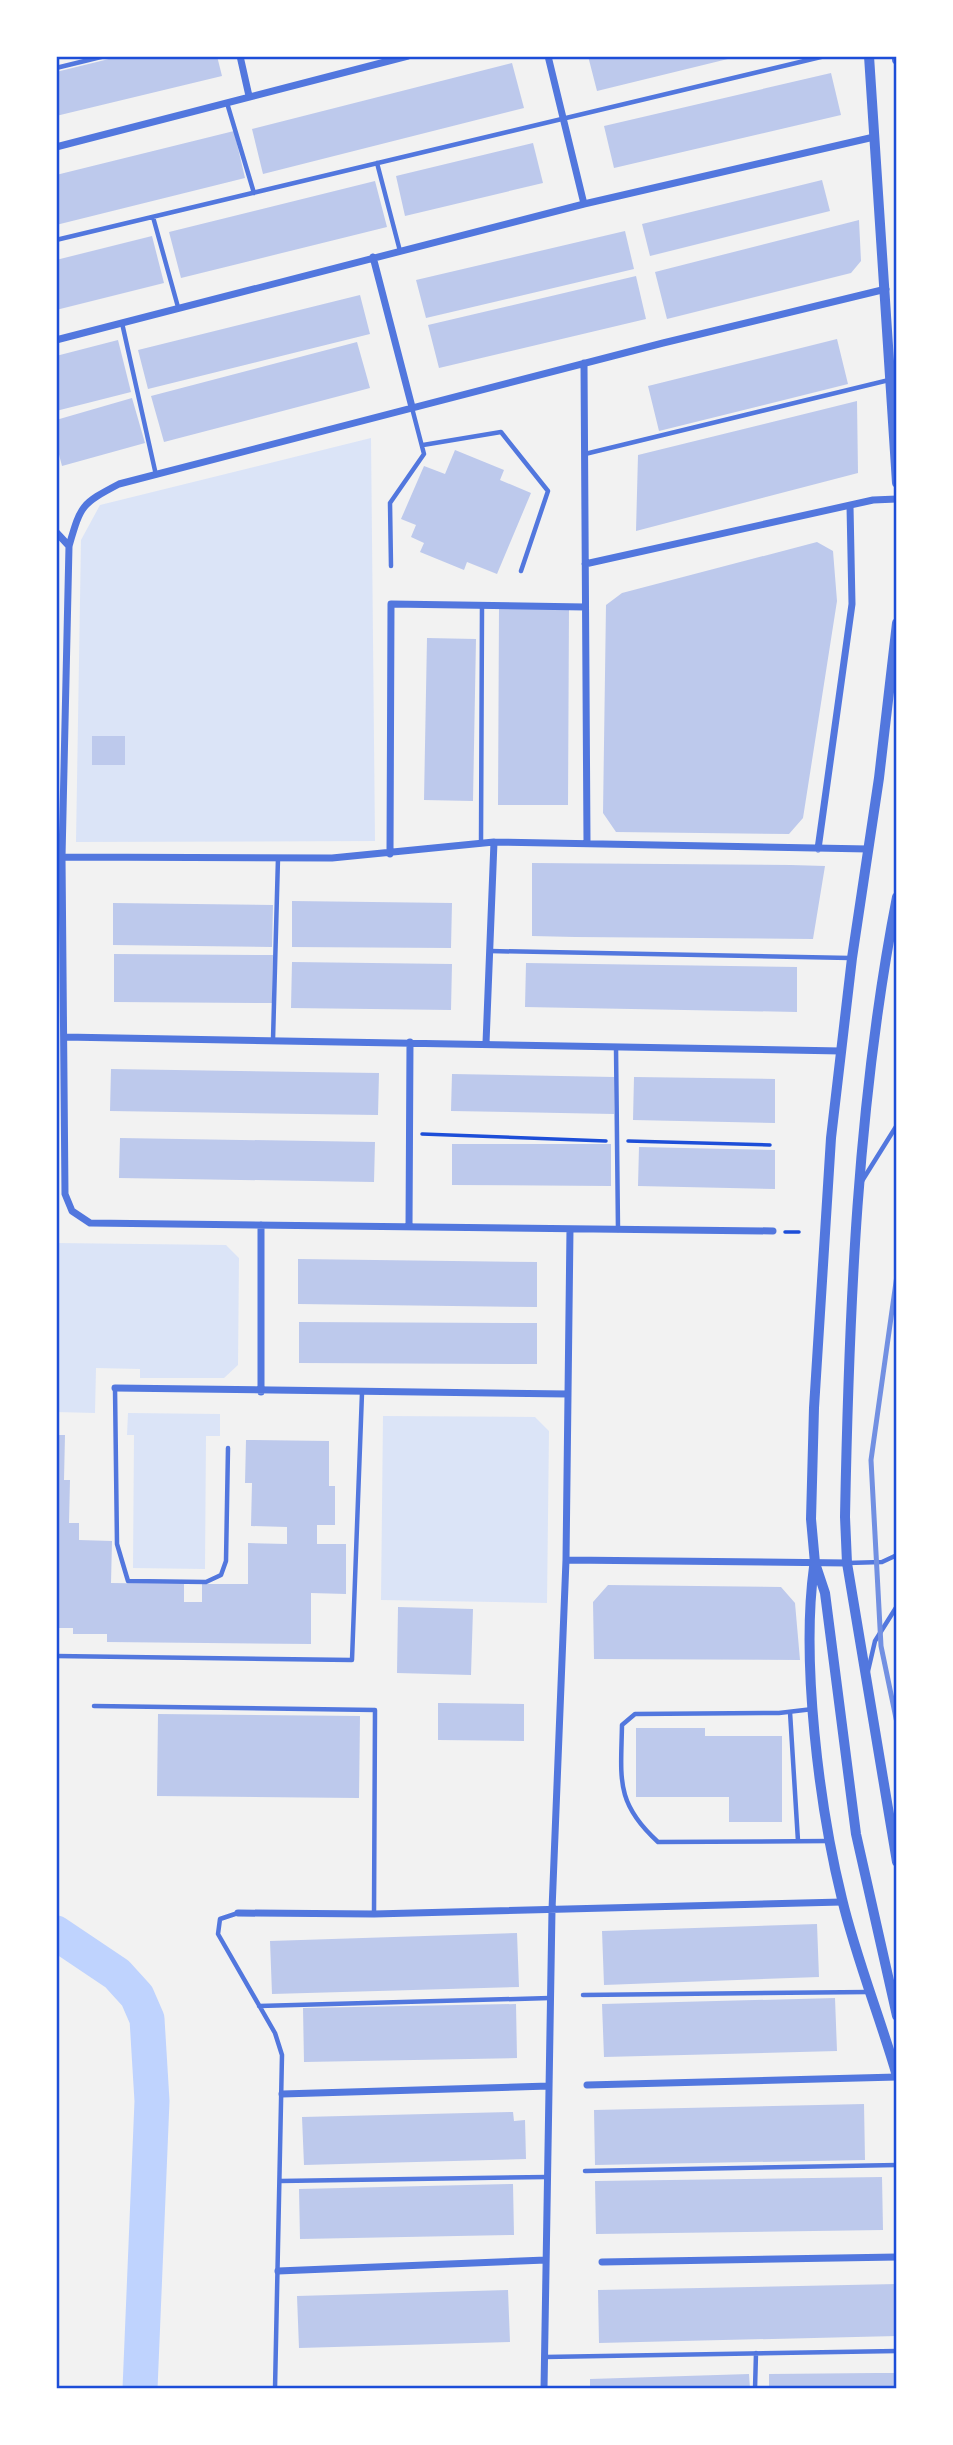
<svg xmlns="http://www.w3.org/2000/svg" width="953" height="2445" font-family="'Source Sans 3',sans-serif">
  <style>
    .green { fill: #dbe4f7 }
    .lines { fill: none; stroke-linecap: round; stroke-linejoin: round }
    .river { stroke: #bfd3fe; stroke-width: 35 }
    .building { fill: #bdc9ec }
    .path { stroke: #1d4ed8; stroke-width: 3.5 }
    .service { stroke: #5277de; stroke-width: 4.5 }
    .minor { stroke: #5277de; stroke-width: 7 }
    .tertiary { stroke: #5277de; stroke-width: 10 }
    .rail { stroke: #7290e2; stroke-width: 5 }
    .neatline { fill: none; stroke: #1d4ed8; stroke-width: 2.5 }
  </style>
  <rect width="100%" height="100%" fill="#f2f2f2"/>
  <path class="green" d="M371,438L375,841L76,842L81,540L100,505Z
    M56,1243L226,1245L239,1258L238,1365L224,1378H140V1369L96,1368L95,1413L56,1412Z
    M128,1413L220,1414V1436H206L205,1569L133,1568L134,1435H127Z
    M383,1416L535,1417L549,1431L547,1603L381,1600Z"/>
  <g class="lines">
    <path class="river" d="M56,1933L117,1974L137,1996L147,2019L152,2101L140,2389"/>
  </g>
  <path class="building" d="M121,56H217L222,76L56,116V72Z
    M588,56H736V57L597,91Z
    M512,63L524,108L263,174L252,129Z
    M831,73L841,115L614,168L604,126Z
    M234,131L245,178L56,225V175Z
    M533,143L543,183L405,216L396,176Z
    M822,180L830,211L650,256L642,224Z
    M375,181L387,227L181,278L169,232Z
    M859,220L861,261L851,273L667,319L655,272Z
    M625,231L634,269L426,318L416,280Z
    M152,236L164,283L56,310V260Z
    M636,276L646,319L439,368L428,325Z
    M360,295L370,334L148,389L138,350Z
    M837,339L848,384L659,431L648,386Z
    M118,340L131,392L56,411V356Z
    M357,342L370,388L164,442L151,396Z
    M132,398L145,443L62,466L56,443V420Z
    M857,401L858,473L636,531L638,455Z
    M455,450L504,470L500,480L531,493L497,574L467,562L464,570L420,552L424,543L411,537L416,525L401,519L424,466L445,474Z
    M817,542L833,551L837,601L803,818L789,834L616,832L603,813L606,605L622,593Z
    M499,608H569L568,805H498Z
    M427,638L476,639L473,801L424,800Z
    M92,736H125V765H92Z
    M532,863L791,865L825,866L813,939L575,937L532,936Z
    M292,901L452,903L451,948L292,947Z
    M113,903L273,905L272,947L113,945Z
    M114,954L273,955L272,1003L114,1002Z
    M292,962L452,964L451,1010L291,1008Z
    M526,963L797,967V1012L525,1007Z
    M111,1069L379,1073L378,1115L110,1111Z
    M452,1074L614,1077V1114L451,1111Z
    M634,1077L775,1079V1123L633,1120Z
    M120,1138L375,1142L374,1182L119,1178Z
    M452,1144H611V1186L452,1185Z
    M639,1147L775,1150V1189L638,1186Z
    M298,1259L537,1262V1307L298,1304Z
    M299,1322L537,1323V1364L299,1363Z
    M56,1435H65L64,1480H70L69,1523H79V1540L112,1541L111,1583L184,1584V1602H202V1584H248V1543L287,1544V1527L251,1526L252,1483H245L246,1440L329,1441V1486H335V1525H317V1544H346V1594L311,1593V1644L107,1642V1634H73V1628H59Z
    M608,1585L781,1587L795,1603L800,1660L594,1659L593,1602Z
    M398,1607L473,1609L471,1675L397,1673Z
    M438,1703L524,1704V1741L438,1740Z
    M158,1714L360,1716L359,1798L157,1796Z
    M636,1728H705V1736H782V1822H729V1797H636Z
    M817,1924L819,1977L604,1985L602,1931Z
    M517,1933L519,1987L272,1994L270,1941Z
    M835,1998L837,2051L604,2057L602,2004Z
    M516,2004L517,2058L304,2062L303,2008Z
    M864,2104L865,2160L595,2165L594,2110Z
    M513,2112L514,2121L525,2120L526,2159L304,2165L302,2117Z
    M882,2177L883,2230L596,2234L595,2181Z
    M513,2184L514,2235L300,2239L299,2189Z
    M897,2284V2336L599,2343L598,2290Z
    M508,2290L510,2342L299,2348L297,2296Z
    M876,2373H897V2389H769V2374Z
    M749,2374L750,2389H590V2379Z"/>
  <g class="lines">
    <path class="path" d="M422,1134L606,1141
      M628,1141L770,1145
      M785,1232H799"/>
    <path class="service" d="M56,68L105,56
      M227,103L254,193
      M377,163L400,251
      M153,217L178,307
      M56,240L825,56
      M122,323L156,475
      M423,445L501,432L548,491L521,571
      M585,454L889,380
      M391,566L390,503L424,454L412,408
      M481,844L482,606
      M490,951L850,958
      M273,1040L278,858
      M616,1047L618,1230
      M862,1181L897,1125
      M115,1388L117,1544L128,1581L206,1582L221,1575L226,1561L228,1448
      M847,1563L882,1562L897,1555
      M56,1656L352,1660L362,1393
      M868,1671L875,1641L897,1606
      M94,1706L375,1710L374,1914
      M813,1709L779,1713L635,1714L622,1725C621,1779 615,1803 658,1842L829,1841
      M790,1712L798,1841
      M238,1913L220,1919L218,1934L275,2033L282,2055L275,2389
      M583,1995L869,1992
      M259,2006L550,1998
      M585,2171L897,2165
      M280,2181L547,2177
      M545,2357L897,2351
      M755,2389L756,2353"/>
    <path class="minor" d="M240,56L249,96
      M548,56L584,204
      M56,147L408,56
      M373,257L412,407
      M56,340L584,204L874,137
      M584,363L587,842
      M56,532L69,546
      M585,564L873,500L897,499
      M818,849L852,604L850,506
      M390,854L391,604L585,607
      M62,857L332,858L494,842L868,849
      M64,1037L841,1051
      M486,1043L494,842
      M261,1225V1392
      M409,1227L410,1042
      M773,1231L90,1223L72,1211L65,1194L62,857L69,546C81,505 81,504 119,484L663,343L886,289
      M115,1388L568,1394
      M566,1560L847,1563
      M238,1913L374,1914L842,1902
      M587,2085L897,2077
      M282,2094L549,2086
      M602,2262L897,2257
      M278,2271L546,2260
      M544,2389L552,1910L566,1560L570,1229"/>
    <path class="tertiary" d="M869,56L897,483
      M897,56V60
      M897,623L879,778L852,958L831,1138L814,1408L811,1519L815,1563L825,1593L856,1834L897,2016
      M897,897C857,1101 849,1311 845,1517L847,1563L897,1862
      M814,1567C801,1661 819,1806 842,1899C856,1958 880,2017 897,2076"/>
    <path class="rail" d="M897,1275L871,1460L881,1646L897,1723"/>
  </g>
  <rect width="953" height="2445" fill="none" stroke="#ffffff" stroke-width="116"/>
  <rect x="58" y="58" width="837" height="2329" class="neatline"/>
</svg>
